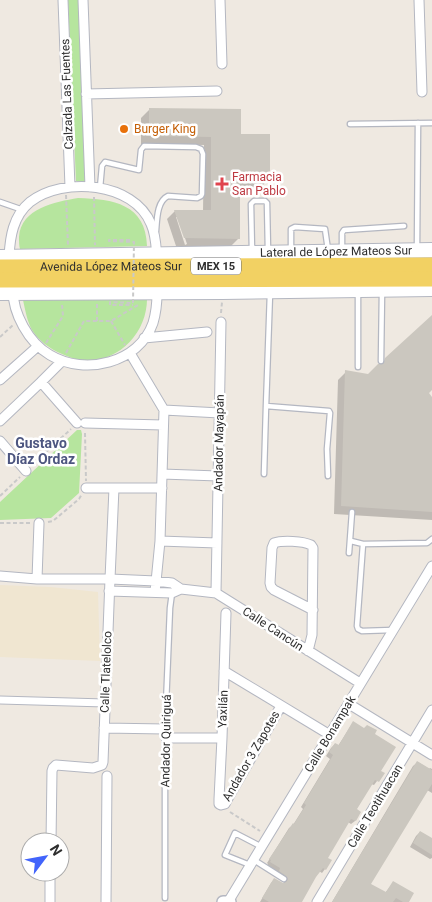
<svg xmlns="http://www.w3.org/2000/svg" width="432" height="902" font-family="Roboto,sans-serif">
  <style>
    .education { fill: #f0e6d1 }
    .green { fill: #b6e59e }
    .shadow { fill: #0003; fill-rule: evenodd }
    .building { fill: #cbc7bf }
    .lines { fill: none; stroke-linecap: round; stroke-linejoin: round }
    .service-casing { stroke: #b4b7c1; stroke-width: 7 }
    .pedestrian-casing { stroke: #b4b7c1; stroke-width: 9 }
    .minor-casing { stroke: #b4b7c1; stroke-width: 11 }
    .tertiary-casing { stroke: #b4b7c1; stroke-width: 14 }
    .secondary-casing { stroke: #b4b7c1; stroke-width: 16 }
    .primary-casing { stroke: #c9c9c9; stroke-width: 18 }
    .path { stroke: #c9c9c9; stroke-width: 2; stroke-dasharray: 4 2.5; stroke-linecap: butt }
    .service { stroke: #fff; stroke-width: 4.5 }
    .pedestrian { stroke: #fff; stroke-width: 7 }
    .minor { stroke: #fff; stroke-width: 9 }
    .tertiary { stroke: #fff; stroke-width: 11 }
    .secondary { stroke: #fff; stroke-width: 14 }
    .primary { stroke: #f2d163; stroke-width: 15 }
    .path-bridge { stroke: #c9c9c9; stroke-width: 2; stroke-dasharray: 4 2.5; stroke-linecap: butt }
    .food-dot { fill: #e8710a; stroke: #fff; stroke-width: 2 }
    .health-dot { fill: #e0444e; stroke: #fff; stroke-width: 2 }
    .labels { text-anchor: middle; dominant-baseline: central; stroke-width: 5; stroke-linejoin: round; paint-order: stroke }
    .shield { fill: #fff; stroke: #6d6d6d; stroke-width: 1 }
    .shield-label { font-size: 11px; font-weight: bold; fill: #2e2e2e }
    .street-label { font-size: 12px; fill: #2e2e2e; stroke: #fff }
    .food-label { font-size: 12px; fill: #c56008; stroke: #fff; text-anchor: start }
    .health-label { font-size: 12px; fill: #be3a42; stroke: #fff; text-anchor: start }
    .neighbourhood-label { font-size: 14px; font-weight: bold; fill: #4d5680; stroke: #fff }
  </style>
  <rect width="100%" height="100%" fill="#efe9e1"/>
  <path class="education" d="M0,585L51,587L98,592L100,661L0,657Z"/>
  <path class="green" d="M68,0H79L85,182L76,181Z
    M78,198C113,199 146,204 147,246L20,249C19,246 19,241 19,237C21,208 55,202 78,198Z
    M147,297C148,333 117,365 80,360C74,359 67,356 62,354C50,349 39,341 32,330C27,321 25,309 23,300Z
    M77,430H81L82,434L79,493L51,518L0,520V502Z"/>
  <path class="shadow" d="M149,110L239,135L269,179L261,187L239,186V238L231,246H176L167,219L175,211H203L204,145L141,144V118ZM176,217H178L187,244L185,245Z
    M432,317V389L427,393L432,399V520L334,514L338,380L346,372L369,375Z
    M353,723L373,734L380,771L383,773L374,785L371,784L356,810L360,812L355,821L351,824L348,822L326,858L325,869L322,873L319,871L300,902H260L271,883L275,879L285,886L283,880L267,866L268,864L267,863L289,828L293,825L303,809L301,807L330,759L326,756L331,748L335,744L338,746L350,727Z
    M418,762L429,769L430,768L432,769V793L427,790L370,884L385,893L394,882L408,902H332L413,766Z
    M420,832L432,839V858L430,859L410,847L416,836Z"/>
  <path class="building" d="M149,108L241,109V134H270V179H240V239L184,238L174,210H211V137L149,136Z
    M432,315V390L429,393L432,397V512L341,506L345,370L368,374L378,364H383L385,358Z
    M353,721L364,728L367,725L377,730L375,734L396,747L381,771L385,773L379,782L375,780L357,809L361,812L356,821L351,819L328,858L332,860L326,870L323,868L316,877L302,902H269L262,898L274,878L283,883L286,882L288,879L286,876L279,871L280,868L270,862L271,860L269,859L293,823L294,824L306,805L304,803L333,755L329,752L335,743L339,745Z
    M417,761L432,770V784L371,884L386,892L393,881L414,893L409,902H403L396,898L393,902H332Z
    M420,831L432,838V855L413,843Z"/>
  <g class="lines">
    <g class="service-casing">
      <path id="service" d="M350,124L432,123
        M100,188L102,166L105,162L139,170L141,150L144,146L196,147L201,149L203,154L202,194L201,196L197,198L168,196C157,201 157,219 156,231
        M0,202L23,210
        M417,249L418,123
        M291,250V229L295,227L325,229L328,250
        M342,250V233L344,230L404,226
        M252,252L251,204L254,201H265L267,203L268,251
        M381,361L382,291
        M358,367V292
        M266,406L329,411L330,413L327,449L328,476
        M264,474L266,406L270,293
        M351,541L363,544L427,543L432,539
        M363,544L357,626L358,629L362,631L393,630
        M349,553L352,512
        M254,860L284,879
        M250,865L225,855L235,833L262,847
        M165,898V729L170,608L172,593"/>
    </g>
    <g class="pedestrian-casing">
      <path id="pedestrian" d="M0,700L105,703"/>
    </g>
    <g class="minor-casing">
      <path id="minor" d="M63,0L70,187
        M83,0L90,187
        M220,0L222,64
        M419,0L422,92
        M86,94L217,91
        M9,257C10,237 13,216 30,202C63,176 134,182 151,224C156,235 156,247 157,258
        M13,288C12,313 29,343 50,355C85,376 139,363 153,323C156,313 157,302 157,293
        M144,338L207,332
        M130,353L164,410L160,541L155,592
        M0,380L38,346
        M41,382L77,423
        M164,410L220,413
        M0,421L41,382L62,361
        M85,423L163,425
        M0,441L26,471
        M162,474L218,476
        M86,488H162
        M160,541L217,543
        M0,576L37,579H110L156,581L172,583L181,589L216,593L360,683
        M37,579L39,523
        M109,591L172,593L181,589
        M216,593L221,322
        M226,613L222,738L219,799V804L221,805L225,804L227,800L281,706
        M308,651L312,635L313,548L311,545C303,541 282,540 274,543L272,548L270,583L271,587L274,590L313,610
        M224,671L330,735
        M349,704L432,755
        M104,728L165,729
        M166,738H222
        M51,842L52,771L53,768L56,765L93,768L102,765L103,762L110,579L114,488
        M50,902V872
        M106,902L107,776
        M228,902L432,566
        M317,902L432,710"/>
    </g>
    <g class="tertiary-casing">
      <path id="tertiary" d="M223,902H230"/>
    </g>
    <g class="secondary-casing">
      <g id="secondary">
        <path id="s1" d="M0,257L432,250"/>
        <path d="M0,293L222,292L432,289"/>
      </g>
    </g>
    <g class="primary-casing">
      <g id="primary">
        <path id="s2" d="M0,267L432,265"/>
        <path d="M0,280L432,279"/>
      </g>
    </g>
    <path class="path" d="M66,195L68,246
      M94,197L95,245
      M221,313L222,302
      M97,321V303
      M111,321L125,345
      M0,337L13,325
      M46,343L63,316L62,305
      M66,353L84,321H111L138,305
      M85,433L86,481
      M32,465L71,429
      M0,496L20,477
      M48,522L53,521L79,499L82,494
      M0,523H30
      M230,812L260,831"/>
    <use href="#service" class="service"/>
    <use href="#pedestrian" class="pedestrian"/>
    <use href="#minor" class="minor"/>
    <use href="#tertiary" class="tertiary"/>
    <use href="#secondary" class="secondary"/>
    <use href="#primary" class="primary"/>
    <path class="path-bridge" d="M130,240H109V241L134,242L133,303L110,302V305H133"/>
  </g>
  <circle class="food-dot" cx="124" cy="129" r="5"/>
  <path class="health-dot" d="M219.5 176.5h5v5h5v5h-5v5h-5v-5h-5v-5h5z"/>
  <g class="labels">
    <rect class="shield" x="191" y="257.5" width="50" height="17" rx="4"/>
    <g class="shield-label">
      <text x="216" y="266">MEX 15</text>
    </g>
    <g class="street-label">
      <text transform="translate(67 94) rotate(-92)">Calzada Las Fuentes</text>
      <text stroke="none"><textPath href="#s1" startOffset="336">Lateral de López Mateos Sur</textPath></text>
      <text stroke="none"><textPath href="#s2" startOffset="111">Avenida López Mateos Sur</textPath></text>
      <text transform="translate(219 443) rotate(-89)">Andador Mayapán</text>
      <text transform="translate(273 629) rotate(33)">Calle Cancún</text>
      <text transform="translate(106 672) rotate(-88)">Calle Tlatelolco</text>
      <text transform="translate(223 709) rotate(-88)">Yaxilán</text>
      <text transform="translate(330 734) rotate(-59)">Calle Bonampak</text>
      <text transform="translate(166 741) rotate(-89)">Andador Quiriguá</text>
      <text transform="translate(251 756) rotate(-60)">Andador 3 Zapotes</text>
      <text transform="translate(375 806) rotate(-59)">Calle Teotihuacan</text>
    </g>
    <g class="food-label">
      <text x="134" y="129">Burger King</text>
    </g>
    <g class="health-label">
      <text x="232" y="177">Farmacia<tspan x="232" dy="14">San Pablo</tspan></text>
    </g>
    <g class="neighbourhood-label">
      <text x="41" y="443">Gustavo<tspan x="41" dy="16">Díaz Ordaz</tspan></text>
    </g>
  </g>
  <g transform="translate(45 857) rotate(58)"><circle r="24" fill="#ffffff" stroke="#ababab"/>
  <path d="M0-4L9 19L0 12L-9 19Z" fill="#4264fb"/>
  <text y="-8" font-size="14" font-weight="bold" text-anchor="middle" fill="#2e2e2e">N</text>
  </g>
</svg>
